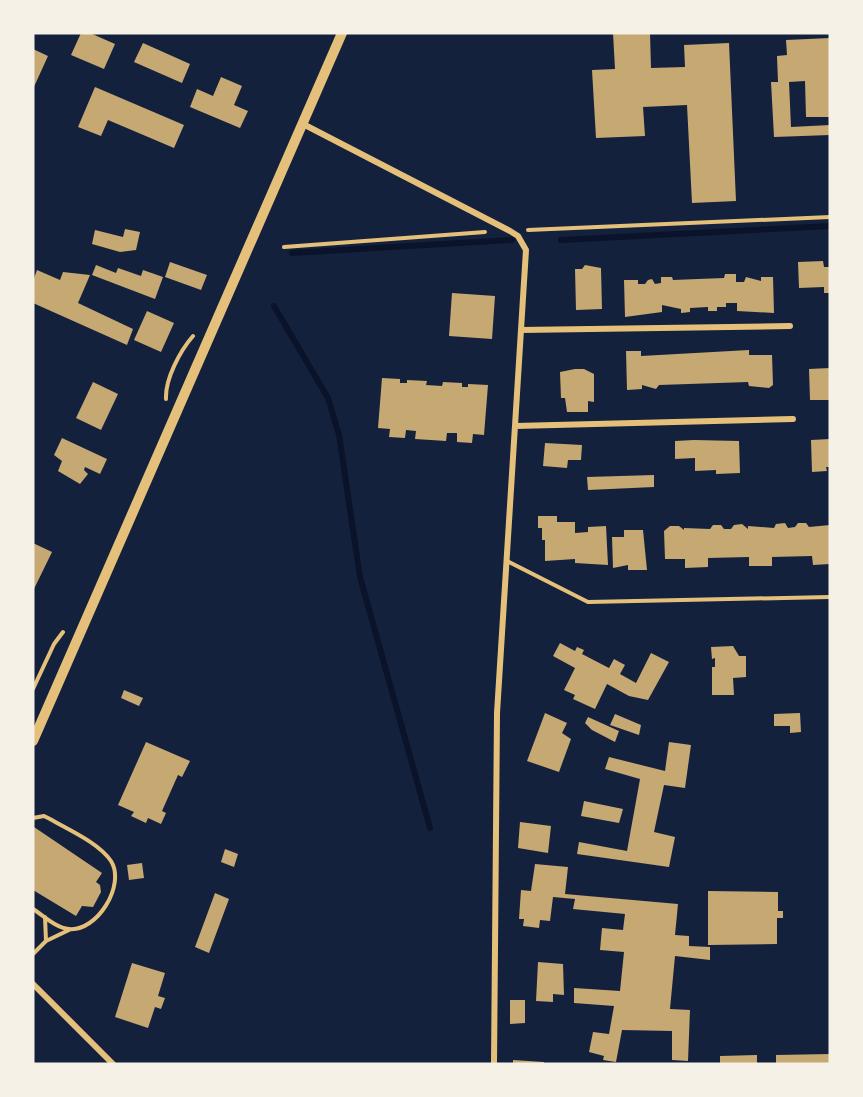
<svg xmlns="http://www.w3.org/2000/svg" width="863" height="1097" font-family="Mulish,sans-serif">
  <style>
    .lines { fill: none; stroke-linecap: round; stroke-linejoin: round }
    .stream { stroke: #0b132b; stroke-width: 6 }
    .building { fill: #c6a872 }
    .path { stroke: #e5c07b; stroke-width: 4 }
    .service { stroke: #e5c07b; stroke-width: 4 }
    .minor { stroke: #e5c07b; stroke-width: 6 }
    .tertiary { stroke: #e5c07b; stroke-width: 10 }
  </style>
  <rect width="100%" height="100%" fill="#14213d"/>
  <g class="lines">
    <path class="stream" d="M561,240L830,226
      M292,253L512,240
      M274,306L328,398L339,435L360,577L430,828"/>
  </g>
  <path class="building" d="M81,33H90L115,44L104,69L71,55Z
    M613,33H650L651,68L685,67L684,45L729,43L736,201L692,203L687,105L643,107L645,136L596,138L592,70L615,69Z
    M830,38V117H806L805,81L789,82L791,127L830,125V135L774,137L771,82H778L777,56L787,55L786,40Z
    M143,43L190,64L182,83L134,62Z
    M33,49L48,56L33,89Z
    M221,77L242,86L234,105L248,111L240,128L190,107L197,89L213,96Z
    M95,87L184,125L174,148L108,120L101,136L78,127Z
    M125,229L140,232L136,250L120,252L92,244L95,230L123,237Z
    M823,261L824,267H830V293H824V287L799,288L798,262Z
    M170,262L207,275L201,290L165,277Z
    M96,265L116,273L118,268L141,276L143,270L163,277L155,299L92,275Z
    M585,265L601,268L602,309L576,310L575,269H582Z
    M37,270L60,280L63,272L90,275L78,303L133,329L127,345L33,303V281Z
    M725,274H736V282H744L746,277L761,281V277H773L774,313L737,311V303H726V307H717V311H708V307L690,308V312L681,313V309L662,305V312L625,317L624,280H638V284H645L648,280L652,279L655,284L661,283V277H672L673,280L698,279L724,278Z
    M452,293L495,296L492,339L449,336Z
    M147,311L174,323L161,352L134,340Z
    M749,350V355H772L773,385L769,388L749,386L748,382L659,385L656,389L642,385V389L627,390L626,351H641V356Z
    M830,368L829,400H810L809,369Z
    M575,369H584L594,374V402L588,401V412H567L565,398H561L560,372Z
    M382,378L400,379V383H407V380L427,381L426,385L442,386L443,382L462,383V387H468V384L488,385L484,435L473,434L472,443L457,442V433H447L446,441L415,439L416,431L406,430L405,438L389,437L390,429L378,428Z
    M93,382L118,394L101,430L76,418Z
    M62,438L107,459L100,474L85,467L84,470L88,474L80,484L58,471L62,461L54,455Z
    M830,439V467H826L827,471L812,472L811,440Z
    M694,440L739,441L740,473L716,474V470L695,471V458L675,459V441Z
    M545,443L582,445L581,460H568L567,468L543,466Z
    M654,475V487L588,490L587,477Z
    M538,516H557V522H575V533L588,532V527L606,526L608,565L575,563V559L545,561V540H542V528H538Z
    M785,523L788,528L795,527L798,523H806L809,527L830,525V564L813,565L812,556L772,557V566H749V557L708,558V567L685,568V559H665L664,531L670,526H679L684,530V528L710,529L713,525H721L724,529H731L734,525L742,524L748,529V526L774,528L776,524Z
    M624,530H643L647,570H628V565L613,568L612,537H624Z
    M33,543L52,552L33,591Z
    M560,643L575,651L577,647L584,650L582,654L609,668L614,659L625,665L620,674L636,683L651,653L669,662L648,700L629,696L607,684L595,709L573,699L575,695L564,690L575,668L553,656Z
    M733,646L739,656H746V677L733,678L734,695H712V667H715V658L712,659L711,647Z
    M124,690L143,698L139,706L121,698Z
    M545,713L567,723L562,733L571,739L559,772L527,761Z
    M800,713L801,732L790,733V726H774V714Z
    M615,714L641,725L639,735L610,725Z
    M588,717L619,731L615,742L592,730L585,723Z
    M146,742L190,761L182,777L178,775L162,811L166,813L161,824L148,818L146,823L131,816L134,812L118,805Z
    M669,742L691,745L685,788L664,785L654,832L675,837L669,867L577,854L579,842L627,851L640,779L605,769L609,757L665,771Z
    M584,801L623,809L619,823L581,816Z
    M520,822L551,826L548,853L518,848Z
    M34,827L102,873L96,882L100,885L101,892L93,907L82,906L76,916L33,890Z
    M225,849L238,854L234,867L221,862Z
    M142,863L144,878L129,880L127,865Z
    M535,864L568,867L565,894L678,904L675,935L689,936V946L710,947V960L675,956L670,1009L690,1010L688,1061L672,1060V1031L622,1030L616,1062L603,1060L604,1056L589,1052L593,1032L609,1034L614,1006L574,1003V988L620,991L624,952L600,950L602,928L623,930L625,914L573,909L575,899L553,897L550,921L540,920L539,928L523,926L524,919H519L521,890L531,891Z
    M708,891L778,892V911H783V918H777V944L708,945Z
    M215,893L229,899L209,953L195,947Z
    M538,962L563,964L564,995L553,994V1002L536,1001Z
    M132,963L165,973L158,996L165,998L161,1009L155,1007L148,1028L115,1017Z
    M510,1000H525V1023L510,1024Z
    M830,1054V1064H776V1055Z
    M757,1055V1064H720V1056Z
    M513,1060L544,1062V1064H513Z"/>
  <g class="lines">
    <path class="path" d="M528,230L830,217
      M284,247L485,232
      M166,399C165,379 180,351 193,336
      M33,689L54,644L63,632
      M33,818L44,816L50,819C69,830 99,843 111,861C126,885 97,932 69,929C56,928 44,916 33,909
      M45,917L46,941
      M33,954L46,941L69,930"/>
    <path class="service" d="M507,561L588,602L830,597"/>
    <path class="minor" d="M303,124L510,231L518,236L526,250L497,713L494,1064
      M521,330L790,326
      M515,426L793,419
      M33,984L113,1064"/>
    <path class="tertiary" d="M33,741L342,33"/>
  </g>
  <rect width="863" height="1097" fill="none" stroke="#f6f1e7" stroke-width="69"/>
</svg>
